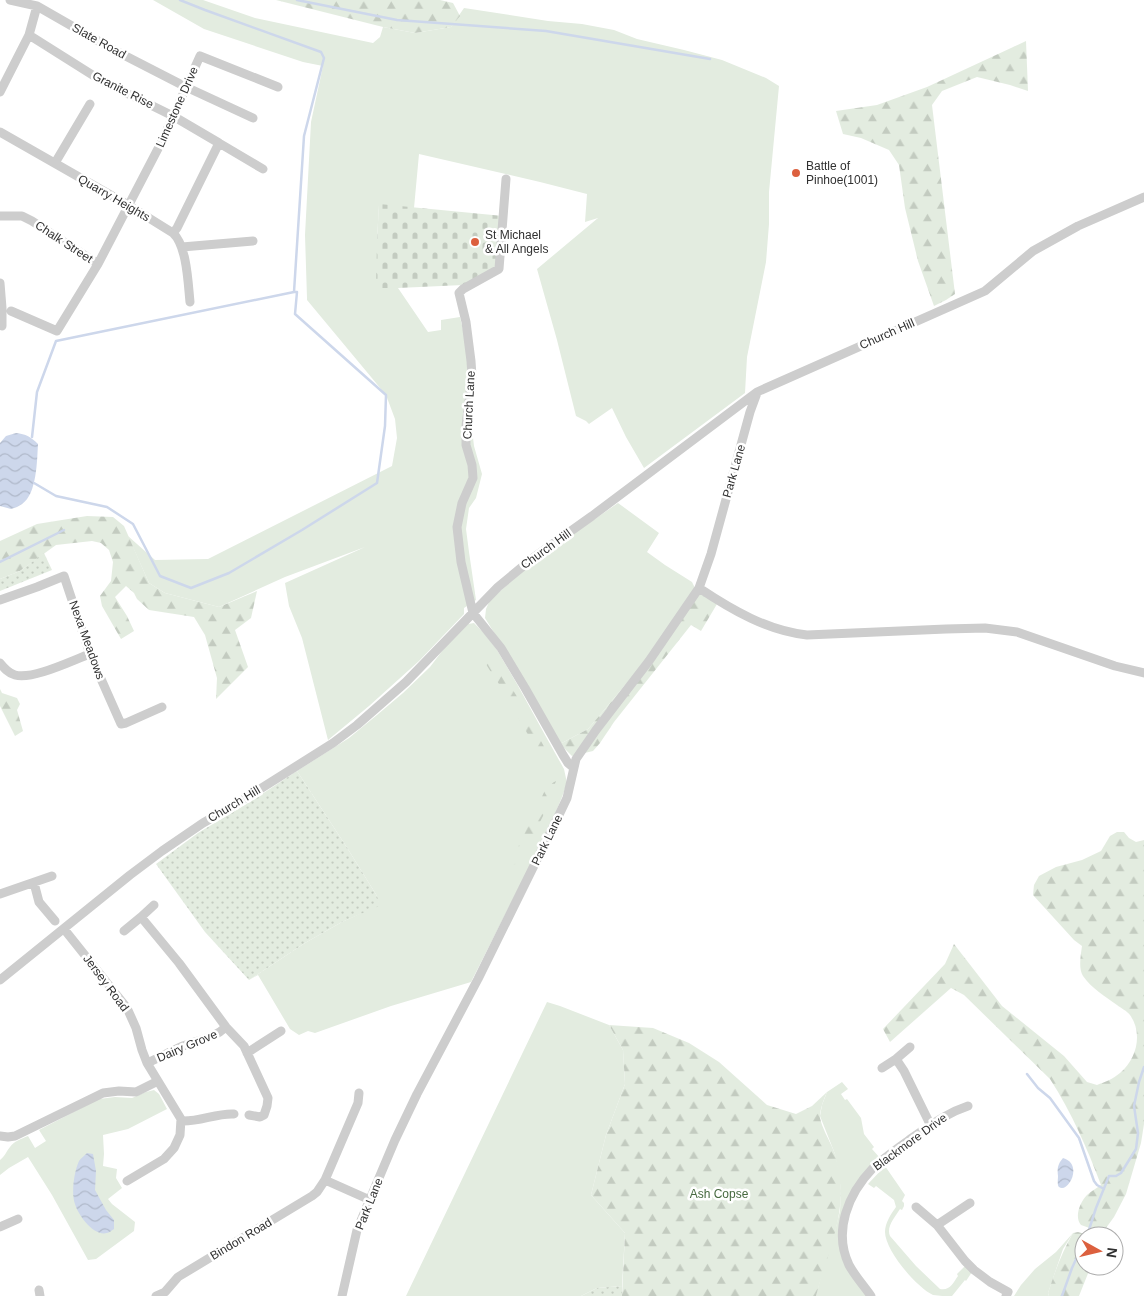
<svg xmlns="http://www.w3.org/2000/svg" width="1144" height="1296" font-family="Arial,sans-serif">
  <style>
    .grass { fill: #e3ece0 }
    .forest { fill: url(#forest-firs) }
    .cemetery { fill: url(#cemetery-stones) }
    .park { fill: url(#park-dots) }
    .water { fill: url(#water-waves) }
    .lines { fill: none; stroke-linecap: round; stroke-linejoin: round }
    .stream { stroke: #cdd7eb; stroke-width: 2.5 }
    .minor { stroke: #cdcdcd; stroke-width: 9 }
    .poi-dot { fill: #dc603e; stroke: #fff; stroke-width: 2 }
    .labels { text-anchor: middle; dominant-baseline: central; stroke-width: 5; stroke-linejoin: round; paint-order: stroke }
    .street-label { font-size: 12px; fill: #303030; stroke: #fff }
    .poi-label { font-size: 12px; fill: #303030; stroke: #fff; text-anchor: start }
    .park-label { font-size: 12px; fill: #476a40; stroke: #fff }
  </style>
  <defs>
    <pattern id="forest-firs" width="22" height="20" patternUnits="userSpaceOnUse" patternTransform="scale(1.25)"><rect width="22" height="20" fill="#e3ece0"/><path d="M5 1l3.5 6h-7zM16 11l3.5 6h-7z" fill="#c3cbc0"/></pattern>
    <pattern id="cemetery-stones" width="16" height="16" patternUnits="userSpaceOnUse" patternTransform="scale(1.25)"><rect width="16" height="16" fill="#e3ece0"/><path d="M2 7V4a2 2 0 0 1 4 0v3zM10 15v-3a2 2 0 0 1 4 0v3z" fill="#c3cbc0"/></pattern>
    <pattern id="park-dots" width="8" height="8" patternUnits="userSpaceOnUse" patternTransform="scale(1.25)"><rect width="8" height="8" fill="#e3ece0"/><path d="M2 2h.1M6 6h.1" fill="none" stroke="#c3cbc0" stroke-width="1.8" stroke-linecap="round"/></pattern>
    <pattern id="water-waves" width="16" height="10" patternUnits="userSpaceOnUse" patternTransform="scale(1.25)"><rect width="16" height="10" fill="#cdd7eb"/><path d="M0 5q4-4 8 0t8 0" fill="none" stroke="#b0b9ca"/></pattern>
  </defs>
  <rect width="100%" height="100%" fill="#fff"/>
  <path class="grass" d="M153,0H203L255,18L373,43L380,37L383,27L415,33L451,27L464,8L548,21L582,24L614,30L637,39L684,50L722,60L766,78L779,86L769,192V224L766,262L747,357L745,393L644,468L626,437L612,408L589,424L586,421L576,416L557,340L537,269L598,218L585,222L587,194L540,182L419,154L414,208L379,205L377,240V287L398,288L428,332L441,330V320L460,317L466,343L476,378L471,421L474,446L482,474L476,498L469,508L466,529L469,552L476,600L464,608V614L419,661L369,706L328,740L302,638L289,606L285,583L365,547L285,577L219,607L165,593L149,583L128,536L155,560L208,559L392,466L397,438L395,419L386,395L307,300V298L305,235L311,122L323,66L303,62L204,29Z
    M618,503L659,533L647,552L665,565L692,582L695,588L642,665L588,729L560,744L513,663L485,618L486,609L490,600L536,560Z
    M474,623L484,633L497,650L517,684L545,735L564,769L567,783L562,797L549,828L471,982L391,1006L315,1033L308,1031L299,1035L290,1029L258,975L249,980L305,943L342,922L379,905L377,896L346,846L297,771L349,738L377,715L403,693L430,667L446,646L468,624Z
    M547,1002L560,1006L609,1025L623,1050L625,1084L606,1135L591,1195L625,1233L622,1286L597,1288L581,1296H406Z
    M842,1082L848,1089L841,1094L845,1100L847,1099L861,1118L864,1134L874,1147L872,1149L880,1158L863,1175L839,1234L867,1296H816L822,1272L835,1231L840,1211L841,1189L835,1154L820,1116L822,1105L827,1092Z
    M154,1090L159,1094L167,1109L128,1129L103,1135L104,1154L103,1166L117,1169L116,1178L122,1188L108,1199L112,1204L135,1222L134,1231L96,1259L88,1260L52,1195L28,1157L9,1168L0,1175V1160C5,1156 6,1152 10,1147C14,1141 21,1139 28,1136L35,1148L46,1141L39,1130L99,1099L115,1097L132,1098L146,1092Z
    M885,1166L905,1195L902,1201L904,1203V1206L902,1210L900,1209C895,1217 886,1227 890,1236L916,1266L940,1289C950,1291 953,1283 958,1276L957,1274L965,1266L972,1272L966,1281L965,1280L952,1296C946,1296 939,1296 933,1295C916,1287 885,1250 885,1232C885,1223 891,1214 896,1207L894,1200L876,1186L874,1188L868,1184Z
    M1073,1233L1063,1249L1048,1293L1049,1296H1014L1021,1285L1035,1269L1056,1252Z"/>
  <path class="forest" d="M276,0H440L453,3L460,16L451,27L415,33L383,27Z
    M1026,41L1028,91L1010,85L977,77L942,91L932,105L955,294L946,300L934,306L918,261L905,208L899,165L889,150L861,138L843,134L836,111L877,105L927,87Z
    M87,516L113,517L124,526L149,583L165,593L219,607L257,591L251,618L235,630L248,667L216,699L217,678L205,635L194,617L149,610L137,599L134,593L126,586L115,597L127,616L134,631L121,639L102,606L100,596L111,581L113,562L109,550L101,543L92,541L56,545L20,571L0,579V541L37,524Z
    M695,588L717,604L701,631L691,625L614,722L600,743L593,751L572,756L560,744L588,729L642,665Z
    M480,649H487L516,695L554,765L547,766C531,741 517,715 502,689C495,676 483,664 480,649Z
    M0,689L2,693L17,698L20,704L17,710L23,731L15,736L0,706Z
    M556,781L544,814L519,863L512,865L511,862L547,786Z
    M1117,832H1124L1129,838L1136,842L1144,840V1124L1141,1143L1126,1194L1114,1217L1106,1228L1098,1231L1081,1225C1074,1217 1080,1202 1087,1195C1091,1191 1097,1188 1101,1185C1087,1148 1072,1113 1050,1079L964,995L951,988L890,1042L883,1029L945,964L954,944L1002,1006L1064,1056L1087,1082L1097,1085C1105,1082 1113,1079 1120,1073C1137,1059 1143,1033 1130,1015C1127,1011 1121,1008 1117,1005C1106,997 1091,988 1083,976C1078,968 1081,954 1082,946L1074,940L1033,895L1034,885L1039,876L1056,867L1082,860L1101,851L1110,836Z
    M609,1025L653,1028L689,1043L719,1062L767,1105L796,1114L812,1106L827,1092C824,1099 821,1106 820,1114C819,1125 833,1145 836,1157C838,1168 841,1180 841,1191C841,1227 825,1261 816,1296H622L625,1233L591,1195L606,1135L625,1084L623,1050Z
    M1078,1232L1091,1236H1084V1266H1091L1079,1296H1049L1048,1293C1055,1271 1062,1252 1073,1233Z"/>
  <path class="cemetery" d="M379,204L503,216L499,269L463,285L398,288H376L377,240Z"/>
  <path class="park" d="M44,553L52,570L0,591V579L20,571Z
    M297,771L346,846L377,896L379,902V906L342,922L305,943L249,980L205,932L156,864L198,833L253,800Z
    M622,1286V1296H581L597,1288Z"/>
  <path class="water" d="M16,433C26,434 31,437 38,444C37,460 37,494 22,504C19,506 15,508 11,509L0,506V443L6,436Z
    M87,1153L93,1154L96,1171L95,1190L106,1210L114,1220V1229C112,1230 109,1233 107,1233C94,1237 78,1215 75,1204C71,1193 74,1172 79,1161C81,1158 85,1155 87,1153Z
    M1063,1158C1084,1164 1068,1194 1059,1187C1057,1185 1058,1179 1058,1176C1057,1168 1058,1164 1063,1158Z"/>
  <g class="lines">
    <path class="stream" d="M297,0L397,20L546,31L710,59
      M32,437L37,392L56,341L294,292
      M34,483L56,496L107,507L133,524L160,576L191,588L229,573L302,530L377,483L385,426L386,395L295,314L297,292H294L304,136L324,58L321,52L205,10L180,0
      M0,562L64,530
      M1027,1074L1038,1088L1050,1098L1079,1138L1094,1181L1097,1185L1104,1189
      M1087,1236L1096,1208L1109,1176H1116L1121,1173L1136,1149L1138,1133L1134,1106L1139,1082L1144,1067
      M1062,1296L1072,1268L1084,1242"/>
    <path class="minor" d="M10,0L37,6L112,49L186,87L253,118
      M29,35L102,81L173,116L219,143
      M0,92L29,35L37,6
      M0,132L128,205L173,233C187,246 188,283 190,302
      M55,163L90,104
      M506,179L499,269L463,289L459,293L466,322L471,361L472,376L466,426V445L472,465L473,478L462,503L457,527L461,562L473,613L501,648L525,688L563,755L568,763L574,768
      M0,216H22L32,221L98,264
      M173,233L177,228L219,143L263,169
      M182,247L253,241
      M0,283L2,308V326
      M11,311L57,331L98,264L162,141L200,56L278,87
      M699,588C732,610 768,631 807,635L946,629L985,628L1017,632L1115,666L1144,673
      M0,600L37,587L64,576L90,654L121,724L126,723L162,707
      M0,663C4,668 8,673 15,675C33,680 73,660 90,654
      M34,883L39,902L55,921
      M0,894L52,876
      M141,917L154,905
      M64,929L127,1008L136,1028L142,1050L147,1063L181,1119L180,1135L174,1148L164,1159L127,1181
      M124,931L141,917L179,963L226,1027L244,1046L268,1098L267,1106L264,1115L260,1117L249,1115
      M0,980L130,875L162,851L203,823L238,803L333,743L357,725L406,682L498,587L533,558L592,516L757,392L985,291L1033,251L1078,226L1144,197
      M247,1053L281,1031
      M896,1059L904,1071L930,1124
      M147,1063C159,1058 171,1051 183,1046C199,1039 212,1040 226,1027
      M882,1068L896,1059L910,1047
      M181,1121C200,1122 216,1113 234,1114
      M0,1136L8,1137L15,1136L103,1093L119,1091L136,1092L158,1081
      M325,1180L358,1103L359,1093
      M916,1207L937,1225L965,1261L974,1270L990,1282L1008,1292L1006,1296
      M937,1225L970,1203
      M0,1227L18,1219
      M39,1290L40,1296
      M156,1296L165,1292L178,1277L312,1196L317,1192L325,1180L370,1200
      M342,1296L357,1230L395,1140L417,1094L478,979L558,817L567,798L576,759L596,730L649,661L699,588L711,554L750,412L757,393
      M871,1296C864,1286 855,1276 849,1265C833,1231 848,1194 873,1168C884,1158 897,1149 909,1140C930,1126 944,1114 968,1106"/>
  </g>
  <g class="poi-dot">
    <circle cx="796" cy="173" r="5"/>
    <circle cx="475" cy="242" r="5"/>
  </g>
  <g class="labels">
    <g class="street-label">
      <text transform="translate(99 41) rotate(29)">Slate Road</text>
      <text transform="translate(123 90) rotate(27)">Granite Rise</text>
      <text transform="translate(177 107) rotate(-66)">Limestone Drive</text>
      <text transform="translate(114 198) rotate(30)">Quarry Heights</text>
      <text transform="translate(64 242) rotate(33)">Chalk Street</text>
      <text transform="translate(887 334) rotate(-24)">Church Hill</text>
      <text transform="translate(469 405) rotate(-87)">Church Lane</text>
      <text transform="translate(734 471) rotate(-74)">Park Lane</text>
      <text transform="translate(546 549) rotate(-36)">Church Hill</text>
      <text transform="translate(87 640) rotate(70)">Nexa Meadows</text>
      <text transform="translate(234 804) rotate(-31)">Church Hill</text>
      <text transform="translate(547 840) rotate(-64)">Park Lane</text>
      <text transform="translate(106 983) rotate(53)">Jersey Road</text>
      <text transform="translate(187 1046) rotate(-23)">Dairy Grove</text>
      <text transform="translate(910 1142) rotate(-36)">Blackmore Drive</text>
      <text transform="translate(369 1204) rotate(-68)">Park Lane</text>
      <text transform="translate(241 1239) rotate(-31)">Bindon Road</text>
    </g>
    <g class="poi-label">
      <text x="806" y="166">Battle of<tspan x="806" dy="14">Pinhoe(1001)</tspan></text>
      <text x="485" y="235">St Michael<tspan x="485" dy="14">&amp; All Angels</tspan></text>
    </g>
    <g class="park-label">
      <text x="719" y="1194">Ash Copse</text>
    </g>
  </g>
  <g transform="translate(1099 1251) rotate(98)"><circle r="24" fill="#ffffff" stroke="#acacac"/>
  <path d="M0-4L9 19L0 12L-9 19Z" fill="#dc603e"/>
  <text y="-8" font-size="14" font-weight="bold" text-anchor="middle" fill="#303030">N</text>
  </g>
</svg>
